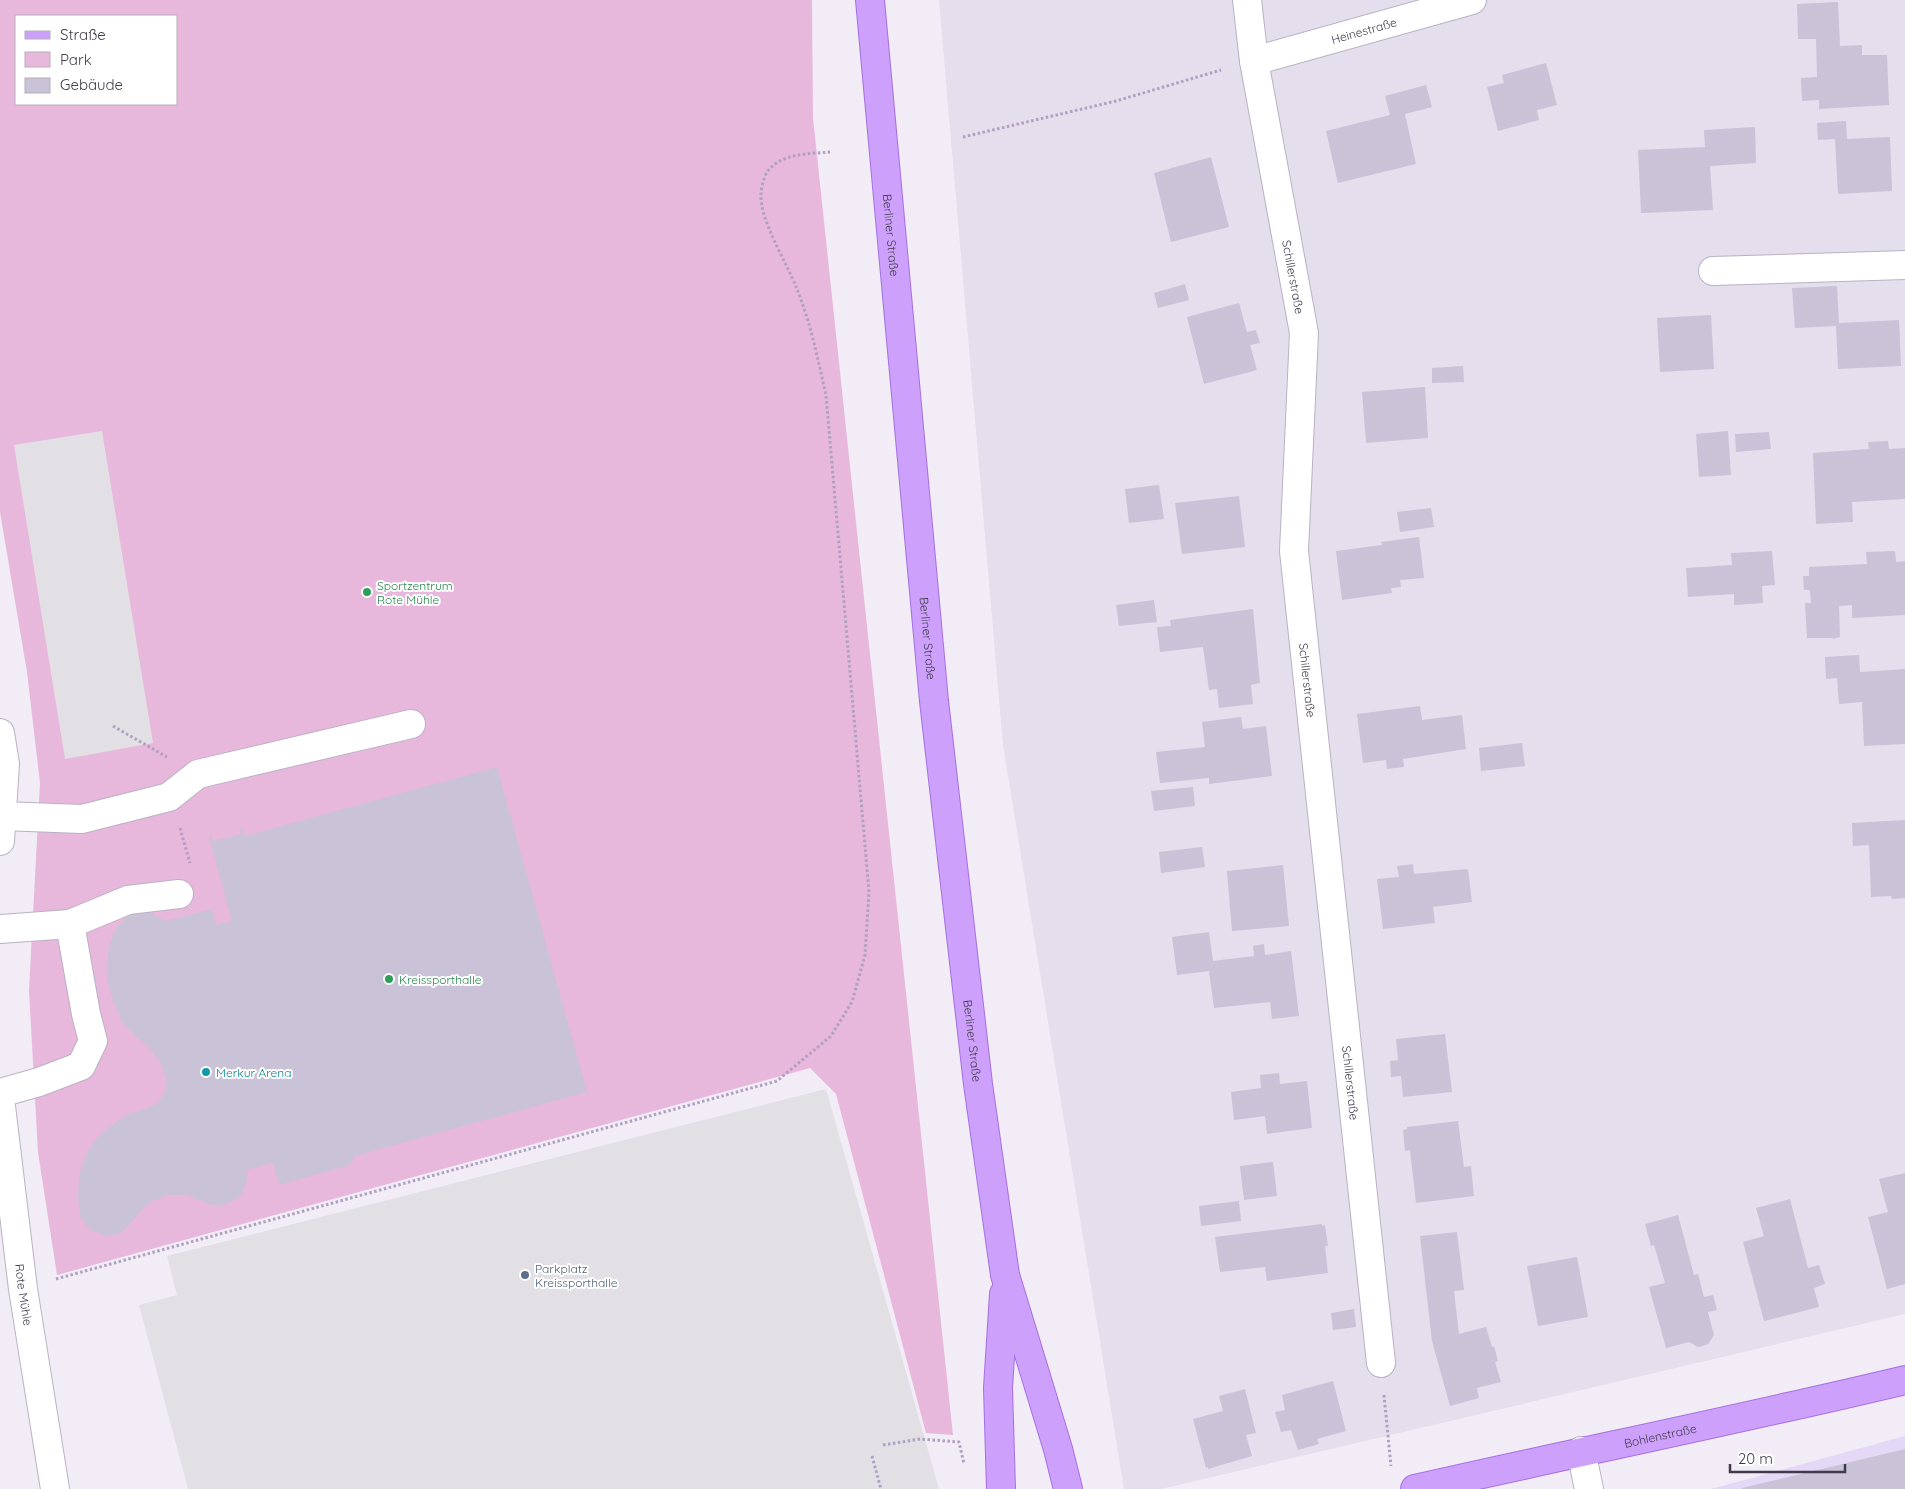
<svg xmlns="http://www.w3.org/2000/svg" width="1905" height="1489" font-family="Quicksand,sans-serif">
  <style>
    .residential { fill: #e5deed }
    .commercial { fill: #e3d9f6 }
    .green { fill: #e8b7dc; fill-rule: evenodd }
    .parking { fill: #e2e0e5 }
    .building { fill: #cac2d7 }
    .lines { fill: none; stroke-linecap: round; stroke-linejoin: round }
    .minor-casing { stroke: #b9b2c4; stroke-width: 30 }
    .major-casing { stroke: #a66fe0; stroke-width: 30 }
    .path { stroke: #afa0c2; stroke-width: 3; stroke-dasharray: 2.5 2.5; stroke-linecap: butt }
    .minor { stroke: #fff; stroke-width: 28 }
    .major { stroke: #cda0fb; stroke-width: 28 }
    .leisure-dot { fill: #2e9e5b; stroke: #fff; stroke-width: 2 }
    .culture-dot { fill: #0f9aa8; stroke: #fff; stroke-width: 2 }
    .service-dot { fill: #5c6f8a; stroke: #fff; stroke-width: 2 }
    .labels { text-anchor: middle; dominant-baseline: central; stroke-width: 4; stroke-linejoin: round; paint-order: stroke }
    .street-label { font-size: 12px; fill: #403a4a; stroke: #fff }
    .leisure-label { font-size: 12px; fill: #27864d; stroke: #fff; text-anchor: start }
    .culture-label { font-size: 12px; fill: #0d838f; stroke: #fff; text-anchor: start }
    .service-label { font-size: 12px; fill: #4e5e75; stroke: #fff; text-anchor: start }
  </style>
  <rect width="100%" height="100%" fill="#f1ecf5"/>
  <path class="residential" d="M939,0H1905V1314L1161,1489H1124L1003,745Z"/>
  <path class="commercial" d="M1905,1436V1489H1711Z"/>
  <path class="green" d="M0,0H812L813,118L953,1435L926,1433L836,1094L810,1068L57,1275L38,1152L29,990L40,783L27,672L0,512ZM16,16H176V104H16Z"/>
  <path class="parking" d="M102,431L153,743L65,759L14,445Z
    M826,1089L939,1489H188L139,1305L177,1295L167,1256Z"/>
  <path class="building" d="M1838,2L1840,46L1862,45V55H1887L1889,105L1819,109V100L1802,101L1801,78L1817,77L1816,39H1798L1797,4Z
    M1546,63L1557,105L1537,110L1539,120L1498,131L1487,87L1504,83L1502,75Z
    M1426,85L1432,107L1405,114L1416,164L1338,183L1326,131L1390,115L1385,96Z
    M1846,121L1847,139L1890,137L1892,191L1838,194L1835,139L1818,140L1817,123Z
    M1755,127L1756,163L1710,166L1713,210L1641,213L1638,150L1705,147L1704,130Z
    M1211,157L1229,227L1171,242L1154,173Z
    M1185,284L1189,300L1158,308L1154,293Z
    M1837,286L1839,323L1899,320L1901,366L1838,369L1836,326L1795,328L1792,288Z
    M1239,303L1247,332L1256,330L1260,343L1250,345L1257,370L1204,384L1187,317Z
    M1711,315L1714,369L1660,372L1657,318Z
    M1463,366L1464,382L1432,383V368Z
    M1425,387L1428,438L1366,443L1362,392Z
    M1728,431L1731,475L1699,477L1696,434Z
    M1769,432L1771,449L1736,452L1735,434Z
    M1888,441L1889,449L1905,448V499L1852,502L1853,522L1816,524L1813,453L1869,449L1868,442Z
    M1159,485L1164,519L1129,523L1125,489Z
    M1239,496L1245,547L1182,554L1175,503Z
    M1431,508L1434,527L1400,532L1397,512Z
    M1419,537L1424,578L1400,580L1401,587L1391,588L1392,593L1342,600L1336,551L1382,545L1381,542Z
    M1772,551L1775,585L1762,586L1763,603L1734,605V594L1688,597L1686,568L1732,565L1731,553Z
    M1895,551L1896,562L1905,561V615L1852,618V605L1839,606L1840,637L1833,639V638H1807L1805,603H1811L1810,590H1804L1803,576H1809V567L1867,564L1866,552Z
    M1154,600L1157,622L1119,626L1116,605Z
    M1253,609L1260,683L1251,685L1253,704L1219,708L1217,689L1209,690L1203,647L1160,652L1157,627L1171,626L1170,620Z
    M1859,655L1860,672L1905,669V744L1864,746L1862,702L1839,704L1837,678L1826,679L1825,657Z
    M1420,706L1422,720L1462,715L1466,749L1403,759L1404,767L1387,769L1386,760L1363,763L1357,714Z
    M1241,717L1243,729L1266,726L1272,776L1209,784V778L1160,783L1156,752L1205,747L1202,722Z
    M1522,743L1525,766L1481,771L1479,748Z
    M497,767L587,1092L355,1156L350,1165L279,1185L273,1163L246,1170L247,1181L243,1191L239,1197L229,1203L220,1206L209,1204L187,1195H168L151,1202L144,1207L129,1225L119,1234L106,1236L90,1230L80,1216L78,1199L79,1176L86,1154L95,1140L106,1129L128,1114L153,1106L160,1100L165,1091L166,1080L161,1064L148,1046L134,1035L122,1022L113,1002L107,979V963L110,943L115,930L124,919L134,913L144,912L151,913L165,921L212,909L216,925L232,921L209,837L212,836L213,841L242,834L240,829L243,827L245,836Z
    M1193,787L1195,806L1154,811L1151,791Z
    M1905,820V898L1892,899L1891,896L1871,897L1869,845L1853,846L1852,823Z
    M1202,847L1205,867L1161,873L1159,852Z
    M1413,864L1414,874L1468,869L1472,902L1433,907L1435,923L1383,929L1377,879L1399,877L1397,866Z
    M1283,865L1289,926L1232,931L1227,871Z
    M1209,932L1213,961L1254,956L1253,946L1264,944L1265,955L1291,951L1299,1016L1272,1019L1270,1002L1214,1008L1209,971L1177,975L1172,937Z
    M1445,1034L1452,1092L1403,1097L1401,1076L1391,1077L1390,1061L1398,1060L1396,1039Z
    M1279,1073L1280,1084L1307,1081L1312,1128L1267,1134L1265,1116L1234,1120L1231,1092L1261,1088L1260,1075Z
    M1458,1121L1464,1167L1471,1166L1474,1196L1416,1203L1410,1150L1405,1151L1403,1130L1407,1129V1127Z
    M1273,1162L1277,1196L1244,1200L1240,1166Z
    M1905,1173V1284L1887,1289L1868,1217L1888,1212L1879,1179Z
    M1790,1199L1808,1268L1819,1265L1825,1284L1814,1288L1819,1307L1764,1321L1743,1242L1764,1236L1756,1208Z
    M1239,1201L1241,1221L1201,1226L1199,1206Z
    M1678,1215L1694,1275L1698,1274L1704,1297L1713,1295L1717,1310L1708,1312L1714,1335L1708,1344L1703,1346L1698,1347L1689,1342L1666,1348L1649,1287L1665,1283L1654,1245L1651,1246L1645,1224Z
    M1322,1224V1226L1325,1225L1328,1246H1325L1328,1273L1267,1281L1265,1267L1220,1272L1215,1237Z
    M1457,1232L1464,1290L1454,1291L1459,1334L1486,1327L1492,1347L1494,1346L1498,1361L1495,1362L1501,1382L1477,1388L1479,1398L1450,1406L1432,1341L1420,1236Z
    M1577,1257L1588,1317L1538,1326L1527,1266Z
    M1354,1309L1356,1327L1333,1330L1331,1313Z
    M1333,1381L1346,1431L1317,1439L1319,1444L1298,1450L1291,1430L1281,1432L1275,1412L1285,1410L1282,1395Z
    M1245,1389L1256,1433L1246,1435L1252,1456L1208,1469V1467L1206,1468L1193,1419L1223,1411L1219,1396Z
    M1905,1449V1489H1742V1488Z"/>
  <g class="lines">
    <g class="minor-casing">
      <g id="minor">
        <path id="s1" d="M1247,0L1254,61L1304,333L1294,551L1381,1363"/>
        <path id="s2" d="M1254,61L1472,0"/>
        <path d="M1713,271L1905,265"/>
        <path d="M0,733L5,764L0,841"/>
        <path d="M2,816L82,819L169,797L198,774L411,724"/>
        <path d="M0,929L70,924L128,900L179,894"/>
        <path d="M0,1093L39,1082L81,1066L93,1041L86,1014L70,924"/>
        <path id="s3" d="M0,1098L23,1289L55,1489"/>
        <path d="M1581,1451L1589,1489"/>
      </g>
    </g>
    <g class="major-casing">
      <g id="major">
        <path id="s4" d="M870,0L934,701L978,1084L1005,1275L1058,1449L1068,1489"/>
        <path d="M1001,1489L998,1388L1004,1294"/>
        <path id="s5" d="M1415,1489C1578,1452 1742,1419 1905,1380"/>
      </g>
    </g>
    <path class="path" d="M963,137L1116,101L1221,70
      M113,726L167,757
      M180,828L190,863
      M56,1279L777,1081L831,1036L852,1002L865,955L869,892L826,395C818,360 811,324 797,289C788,265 759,219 761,194C761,188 764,177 767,172C781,153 808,154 830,152
      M1384,1395L1391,1466
      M883,1445L920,1439L959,1442L964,1464
      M872,1456L881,1489"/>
    <use href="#minor" class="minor"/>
    <use href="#major" class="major"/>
  </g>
  <g class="leisure-dot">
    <circle cx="367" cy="592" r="5"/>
    <circle cx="389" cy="979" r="5"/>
  </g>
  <circle class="culture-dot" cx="206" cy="1072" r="5"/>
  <circle class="service-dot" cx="525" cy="1275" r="5"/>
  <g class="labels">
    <g class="street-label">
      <text stroke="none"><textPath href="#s2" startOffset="114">Heinestraße</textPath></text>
      <text stroke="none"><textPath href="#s4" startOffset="236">Berliner Straße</textPath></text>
      <text stroke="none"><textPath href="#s1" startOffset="281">Schillerstraße</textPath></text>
      <text stroke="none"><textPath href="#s4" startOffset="641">Berliner Straße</textPath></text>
      <text stroke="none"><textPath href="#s1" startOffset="686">Schillerstraße</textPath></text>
      <text stroke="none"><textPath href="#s4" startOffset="1046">Berliner Straße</textPath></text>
      <text stroke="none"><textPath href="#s1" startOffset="1091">Schillerstraße</textPath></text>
      <text stroke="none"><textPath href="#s3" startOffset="198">Rote Mühle</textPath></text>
      <text stroke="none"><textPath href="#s5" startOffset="251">Bohlenstraße</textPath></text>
    </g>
    <g class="leisure-label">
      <text x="377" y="585">Sportzentrum<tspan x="377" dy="14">Rote Mühle</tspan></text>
      <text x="399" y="979">Kreissporthalle</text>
    </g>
    <g class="culture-label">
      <text x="216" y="1072">Merkur Arena</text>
    </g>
    <g class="service-label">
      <text x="535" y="1268">Parkplatz<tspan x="535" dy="14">Kreissporthalle</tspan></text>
    </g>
  </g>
  <rect x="15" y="15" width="162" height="90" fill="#ffffff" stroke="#b3b0b7"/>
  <rect x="25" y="31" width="25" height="8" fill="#cda0fb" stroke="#b3b0b7"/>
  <text x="60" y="40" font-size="15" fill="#403a4a">Straße</text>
  <rect x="25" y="52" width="25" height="15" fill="#e8b7dc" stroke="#b3b0b7"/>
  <text x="60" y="65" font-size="15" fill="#403a4a">Park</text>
  <rect x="25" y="78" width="25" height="15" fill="#cac2d7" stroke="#b3b0b7"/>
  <text x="60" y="90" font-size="15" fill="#403a4a">Gebäude</text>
  <path d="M1730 1464v8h115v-8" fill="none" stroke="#403a4a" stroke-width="2.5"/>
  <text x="1738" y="1464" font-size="15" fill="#403a4a" stroke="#ffffff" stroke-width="4" paint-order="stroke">20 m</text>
</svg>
